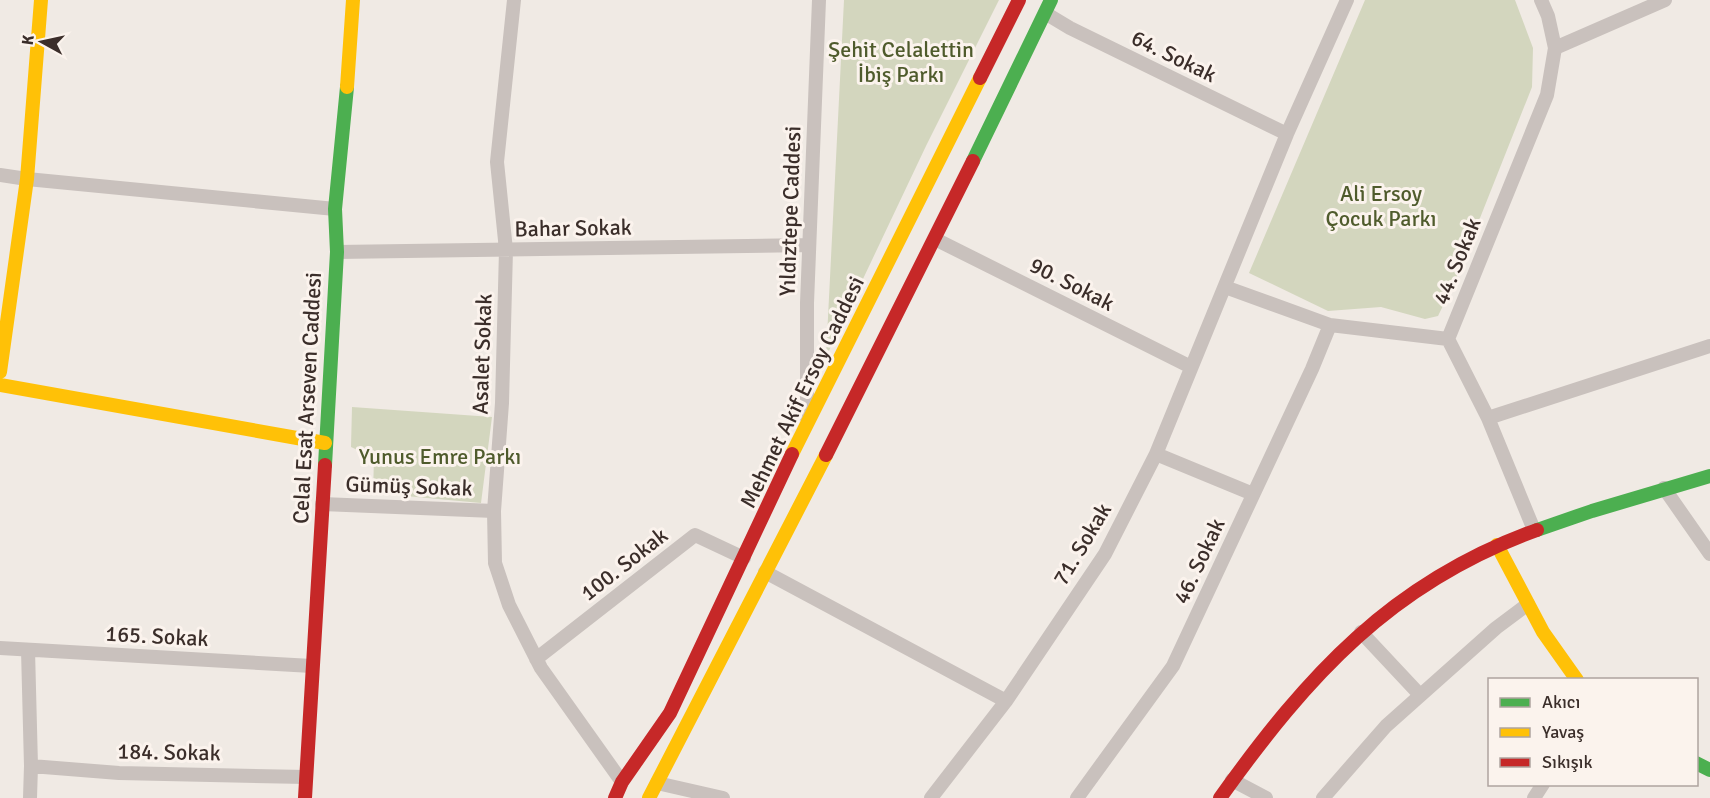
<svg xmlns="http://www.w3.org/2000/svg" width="1710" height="798" font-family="Signika,sans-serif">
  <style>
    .park { fill: #d3d6be }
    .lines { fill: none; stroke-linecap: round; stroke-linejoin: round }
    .street { stroke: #c9c1bd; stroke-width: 14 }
    .fast { stroke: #4caf50; stroke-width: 14 }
    .slow { stroke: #ffc107; stroke-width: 14 }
    .jam { stroke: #c62828; stroke-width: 14 }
    .labels { text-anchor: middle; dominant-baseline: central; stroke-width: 6; stroke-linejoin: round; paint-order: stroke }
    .park-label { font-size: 22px; fill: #4f5b2c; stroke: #fbf3ed }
    .street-label { font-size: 22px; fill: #3b2e2a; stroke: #fbf3ed }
  </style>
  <rect width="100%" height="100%" fill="#f0eae4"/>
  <path class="park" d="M844,0H999L926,146L826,357Z
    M1365,0H1515L1533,48L1532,87L1455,281L1438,316L1425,319L1381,307L1328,311L1249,273Z
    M352,407L492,417L481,503L373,493L374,458L351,447Z"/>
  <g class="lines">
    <path class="street" d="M514,0L497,162L506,250L502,403L494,511L495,563L509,605L541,668L622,782
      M1045,13L1070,28L1287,134
      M1555,48L1665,0
      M0,175L27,179L335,209
      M935,239L1191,367
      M337,252L809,245
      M1225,287L1330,325L1448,339
      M807,418V303L819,0
      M1488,418L1710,346
      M1156,454L1253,494
      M1664,488L1710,554
      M322,504L494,511
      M1534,530L1488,418L1448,339L1547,95L1555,48L1548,16L1541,0
      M765,572L1006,701
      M1361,632L1420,695
      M0,648L312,666
      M28,650L31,766L30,798
      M536,659L695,535L744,558
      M31,766L119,773L306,777
      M1232,780L1266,798
      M657,783L723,798
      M931,798L1006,701L1105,554L1156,454L1287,134L1347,0
      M1077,798L1173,666L1312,369L1330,325
      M1323,798L1386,726L1496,628L1528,604
      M1534,798L1543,784"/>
    <path class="fast" d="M973,161L1051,0
      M325,465L337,252L335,209L347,87
      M1537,530L1592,511L1710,476
      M1696,763L1710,770"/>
    <path class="slow" d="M347,87L353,0
      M0,372L27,179L41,0
      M0,385L325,443
      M792,454L980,78
      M1497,545L1543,632L1577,680
      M649,798L826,455"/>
    <path class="jam" d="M980,78L1019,0
      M826,455L973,161
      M305,798L325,465
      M615,798L622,782L670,713L792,454
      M1220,798C1308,675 1392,582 1537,530"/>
  </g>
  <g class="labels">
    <g class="park-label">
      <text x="901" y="49">Şehit Celalettin<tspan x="901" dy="25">İbiş Parkı</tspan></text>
      <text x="1381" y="193">Ali Ersoy<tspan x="1381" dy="25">Çocuk Parkı</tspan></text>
      <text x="440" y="456">Yunus Emre Parkı</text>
    </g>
    <g class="street-label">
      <text transform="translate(1174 56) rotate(26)">64. Sokak</text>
      <text transform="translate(790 211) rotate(-88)">Yıldıztepe Caddesi</text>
      <text transform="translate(573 228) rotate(-1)">Bahar Sokak</text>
      <text transform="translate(1457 261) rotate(-68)">44. Sokak</text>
      <text transform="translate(1072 284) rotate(27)">90. Sokak</text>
      <text transform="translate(482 354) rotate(-88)">Asalet Sokak</text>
      <text transform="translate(802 392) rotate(-64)">Mehmet Akif Ersoy Caddesi</text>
      <text transform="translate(307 398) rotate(-87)">Celal Esat Arseven Caddesi</text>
      <text transform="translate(409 486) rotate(2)">Gümüş Sokak</text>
      <text transform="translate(1082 544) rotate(-59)">71. Sokak</text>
      <text transform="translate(1199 561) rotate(-65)">46. Sokak</text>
      <text transform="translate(624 564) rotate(-38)">100. Sokak</text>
      <text transform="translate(157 636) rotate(3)">165. Sokak</text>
      <text transform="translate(169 752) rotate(1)">184. Sokak</text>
    </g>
  </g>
  <rect x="1488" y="678" width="210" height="108" fill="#fbf3ed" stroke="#aea49f" stroke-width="1.5"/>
  <rect x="1500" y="698" width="30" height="9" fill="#4caf50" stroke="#aea49f" stroke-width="1.5"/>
  <text x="1542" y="708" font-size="18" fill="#3b2e2a">Akıcı</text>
  <rect x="1500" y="728" width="30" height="9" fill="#ffc107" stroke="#aea49f" stroke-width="1.5"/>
  <text x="1542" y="738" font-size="18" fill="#3b2e2a">Yavaş</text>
  <rect x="1500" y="758" width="30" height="9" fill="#c62828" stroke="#aea49f" stroke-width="1.5"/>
  <text x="1542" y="768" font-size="18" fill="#3b2e2a">Sıkışık</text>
  <g transform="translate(42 42) rotate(278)" stroke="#fbf3ed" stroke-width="4.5" paint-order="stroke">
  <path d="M0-4.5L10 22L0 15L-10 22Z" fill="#3b2e2a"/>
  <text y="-9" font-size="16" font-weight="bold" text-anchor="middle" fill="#3b2e2a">K</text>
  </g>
</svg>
